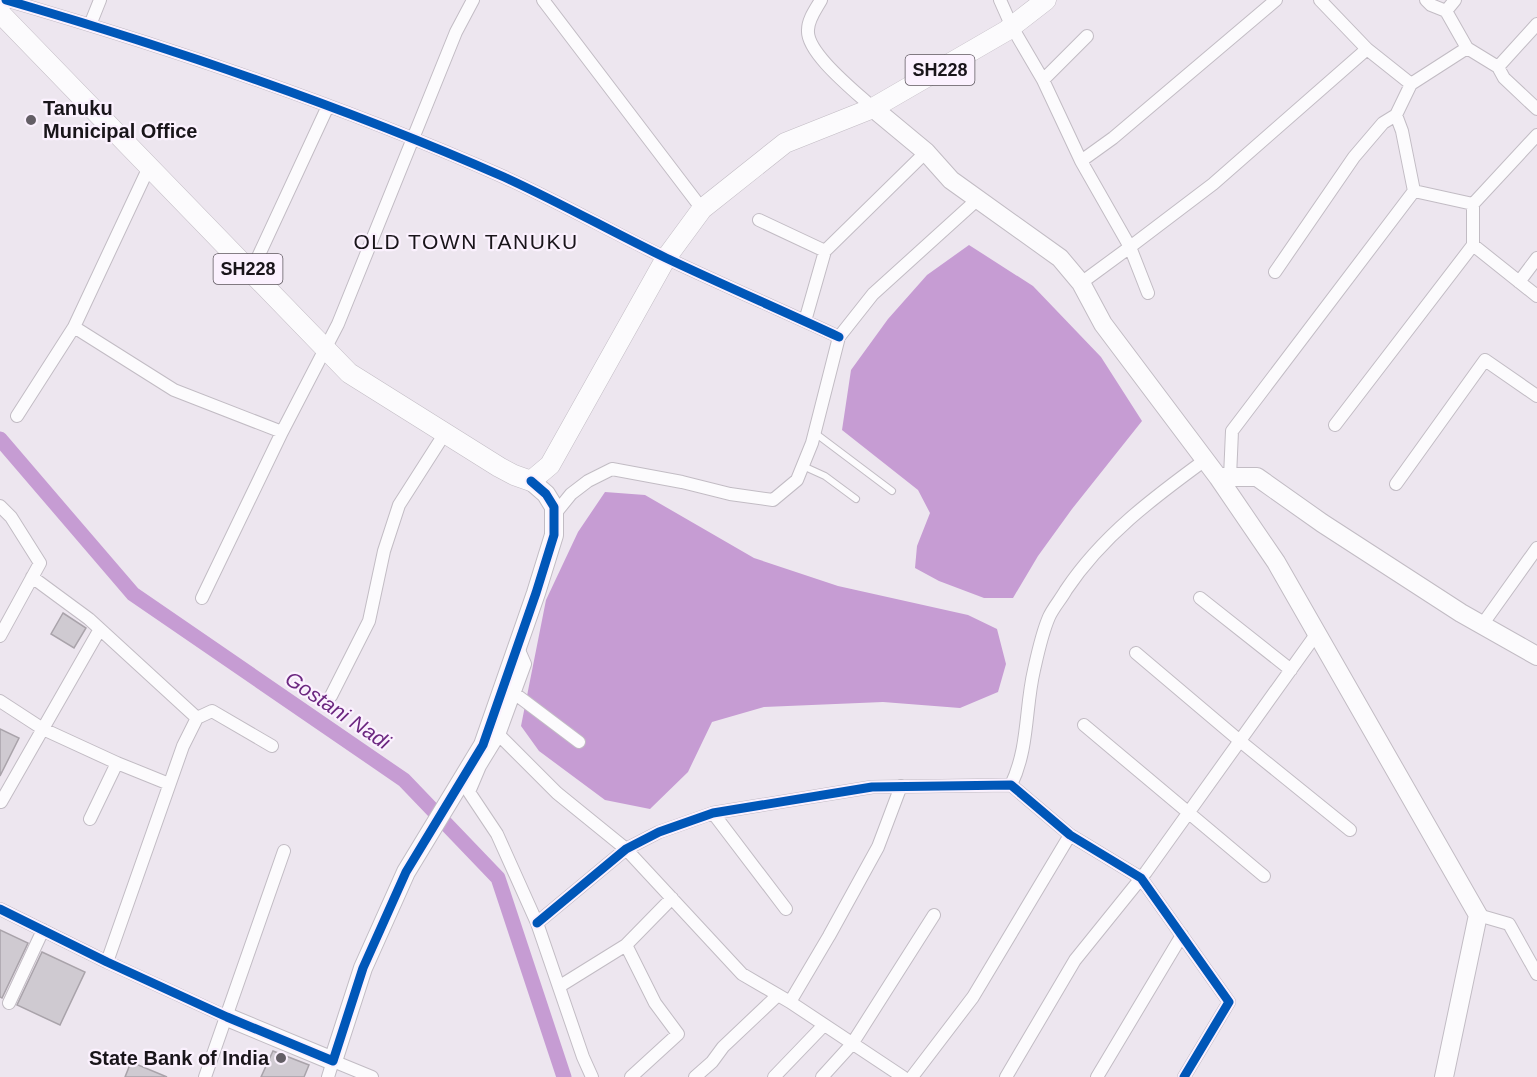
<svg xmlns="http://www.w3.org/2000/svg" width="1537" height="1077" font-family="Arial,sans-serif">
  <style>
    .water { fill: #c69cd3 }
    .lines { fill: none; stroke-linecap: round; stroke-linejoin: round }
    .canal { stroke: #c69cd3; stroke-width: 15 }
    .building { fill: #cfcad1; stroke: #a9a3aa; stroke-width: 1.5 }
    .lane-casing { stroke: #c2bcc4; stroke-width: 8 }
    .street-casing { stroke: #c2bcc4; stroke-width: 14 }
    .secondary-casing { stroke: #c2bcc4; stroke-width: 20 }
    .primary-casing { stroke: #c2bcc4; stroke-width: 21 }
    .lane { stroke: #fcfbfd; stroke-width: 6 }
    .street { stroke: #fcfbfd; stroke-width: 12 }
    .secondary { stroke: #fcfbfd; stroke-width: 18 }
    .primary { stroke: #fcfbfd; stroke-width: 20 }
    .cycleway-casing { stroke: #fbf1fe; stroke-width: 13 }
    .cycleway { stroke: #0057b8; stroke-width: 9 }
    .poi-dot { fill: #635e65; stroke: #fbf1fe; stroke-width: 2 }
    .labels { text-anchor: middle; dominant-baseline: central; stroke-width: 4.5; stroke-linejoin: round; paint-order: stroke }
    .shield { fill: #fbf1fe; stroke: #5d575e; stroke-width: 1.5 }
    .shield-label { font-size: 18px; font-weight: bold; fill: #19151a }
    .poi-label { font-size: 20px; font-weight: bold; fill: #19151a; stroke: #fbf1fe; text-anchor: start }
    .neighbourhood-label { font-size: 21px; letter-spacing: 1.5px; fill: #19151a; stroke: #fbf1fe }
    .water-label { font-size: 21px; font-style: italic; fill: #6c2780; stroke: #fbf1fe }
  </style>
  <rect width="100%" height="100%" fill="#ede6ef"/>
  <path class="water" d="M969,245L1033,286L1101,357L1142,421L1072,509L1038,556L1013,598H984L939,581L915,568L917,546L930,513L918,490L842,430L851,370L888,319L927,275Z
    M605,492L645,495L754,558L838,586L968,615L997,629L1006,664L998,692L960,708L883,702L764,707L712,722L688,772L650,809L605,800L539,751L521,726L546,600L578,532Z"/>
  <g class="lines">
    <path class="canal" d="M0,439L133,594L404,780L498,878L564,1077"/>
  </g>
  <path class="building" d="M63,613L86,628L74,648L51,634Z
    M0,729L19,738L0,776Z
    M0,930L28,943L2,998L0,997Z
    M42,952L85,972L60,1025L17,1005Z
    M273,1051L309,1065L304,1077H261Z
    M131,1062L167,1077H125Z"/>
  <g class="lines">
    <g class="lane-casing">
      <path id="lane" d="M815,433L892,491
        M803,466L825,476L856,499"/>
    </g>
    <g class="street-casing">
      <path id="street" d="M6,0C175,49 343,106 504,177C559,202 612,232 666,258C723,285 781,310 839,337
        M543,0L702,209
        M821,0C816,9 808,19 808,30C806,53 856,92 873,108
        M1000,0L1012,27L1043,80L1081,161L1130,247L1081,283
        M1320,0L1367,49L1411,84
        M1426,0L1431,5L1446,11L1467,48L1498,67L1504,78L1537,109
        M1446,11L1455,0
        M90,25L100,0
        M1498,67L1537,24
        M1043,80L1087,36
        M1396,115L1402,131L1414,191
        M1081,161L1113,138L1276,0
        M1414,191L1473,204
        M759,220L825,251
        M1473,245L1537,296
        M251,272L328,106
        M1275,272L1354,157L1383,123L1396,115L1411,84L1467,48
        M1519,282L1537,258
        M1148,293L1130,247L1213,184L1367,49
        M805,321L825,251L926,152
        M74,327L174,390L282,432
        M17,416L74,327L149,167
        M1335,425L1473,245V204L1537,135
        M1230,477L1232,431L1414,191
        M1396,484L1485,360L1537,396
        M0,506L11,517L40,563L0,636
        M554,515L571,494L588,481L612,469L682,482L730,494L773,500L797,480L812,443L839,337L873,294L979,198
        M32,577L89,619L197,718L183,746L107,962
        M202,598L282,432L338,324L456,32L473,0
        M1200,598L1291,670
        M1482,625L1537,548
        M518,648L525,664L499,735L557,793L626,849L742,974L790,1002L903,1077
        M1136,653L1240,741L1350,830
        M514,693L579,742
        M331,696L369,621L384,551L399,505L445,433
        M0,701L43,729L117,763L169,784
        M197,718L212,711L272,746
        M1084,725L1264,876
        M499,735L480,766L469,792L497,834L537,923L583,1057L592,1077
        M1011,785C1029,748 1025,708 1034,670C1038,652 1042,633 1049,617C1053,608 1061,599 1066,590C1102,536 1153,498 1205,460
        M1,802L100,629
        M713,813L786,909
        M90,819L117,763
        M0,909L107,962L227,1017
        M1478,915L1509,924L1537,974
        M537,923L626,849L659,832L713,813L872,787L1011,785L1070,835L1141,878L1229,1002L1184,1077
        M626,945L655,1003L678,1034L631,1077
        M560,986L626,945L672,898
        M790,1002L829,936L878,847L901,786
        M9,1003L43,930
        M205,1077L284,851
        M328,1077L333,1061L372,1077
        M695,1077L712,1062L723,1047L778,995
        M774,1077L824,1025
        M822,1077L852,1044L934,915
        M912,1077L973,997L1070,835
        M1006,1077L1075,960L1146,872L1317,633
        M1097,1077L1182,935"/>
    </g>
    <g class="secondary-casing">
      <path id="secondary" d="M0,3L6,0
        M873,108L926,152L951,180L1060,258L1081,283L1103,324L1218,477H1257L1322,523L1461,613L1537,656
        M1218,477L1276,562L1478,915L1444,1077
        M227,1017L333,1061L363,968L406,872L483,745L536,593L554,535V507L546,494L531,481"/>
    </g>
    <g class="primary-casing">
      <path id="primary" d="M0,13L349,373L499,467L514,475L531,481L550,465L666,258L702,209L785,143L873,108L1006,31L1046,0"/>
    </g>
    <use href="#lane" class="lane"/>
    <use href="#street" class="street"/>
    <use href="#secondary" class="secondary"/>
    <use href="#primary" class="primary"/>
    <g class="cycleway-casing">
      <path id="cycleway" d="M6,0C175,49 343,106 504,177C559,202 612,232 666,258C723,285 781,310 839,337
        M0,909L107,962L227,1017L333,1061L363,968L406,872L483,745L536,593L554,535V507L546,494L531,481
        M537,923L626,849L659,832L713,813L872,787L1011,785L1070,835L1141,878L1229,1002L1184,1077"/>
    </g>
    <use href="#cycleway" class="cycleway"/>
  </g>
  <g class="poi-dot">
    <circle cx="31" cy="120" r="6"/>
    <circle cx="281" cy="1058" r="6"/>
  </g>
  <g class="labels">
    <g class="shield">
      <rect x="905.5" y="55" width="69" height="30" rx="4.5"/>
      <rect x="213.5" y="254" width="69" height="30" rx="4.5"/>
    </g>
    <g class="shield-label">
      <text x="940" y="70">SH228</text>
      <text x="248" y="269">SH228</text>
    </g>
    <g class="poi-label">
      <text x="43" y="108">Tanuku<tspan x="43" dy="23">Municipal Office</tspan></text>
      <text x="269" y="1058" text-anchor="end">State Bank of India</text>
    </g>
    <g class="neighbourhood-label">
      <text x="466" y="241">OLD TOWN TANUKU</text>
    </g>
    <g class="water-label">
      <text transform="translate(338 710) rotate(34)">Gostani Nadi</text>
    </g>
  </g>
</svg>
